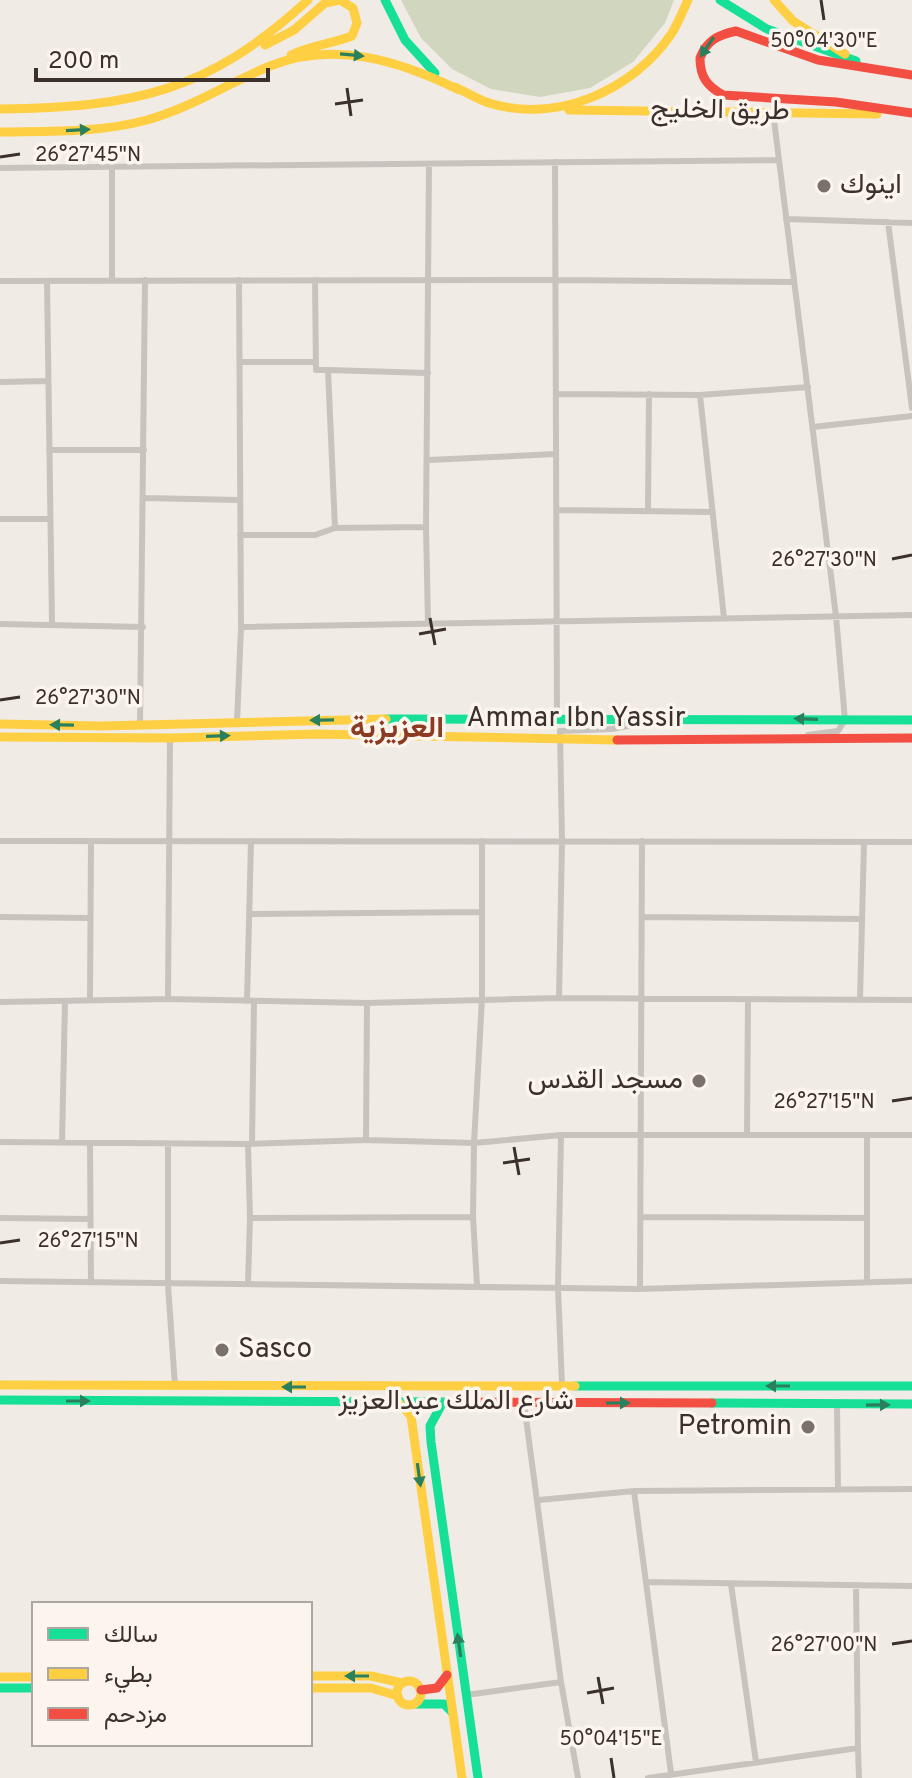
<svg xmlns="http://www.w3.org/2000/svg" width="912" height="1778" font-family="Overpass,Vazirmatn,sans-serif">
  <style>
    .green { fill: #d1d6bf }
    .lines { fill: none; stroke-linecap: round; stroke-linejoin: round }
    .street { stroke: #c9c3be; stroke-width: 6 }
    .fast { stroke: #16e098; stroke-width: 9 }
    .slow { stroke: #ffcf43; stroke-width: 9 }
    .jam { stroke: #f24e42; stroke-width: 9 }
    .oneway { fill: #2a7f5c }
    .ticks { fill: none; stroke: #3b302b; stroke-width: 3 }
    .poi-dot { fill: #7a716c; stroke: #fbf5ee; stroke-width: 3 }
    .labels { text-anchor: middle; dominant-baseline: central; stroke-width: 7; stroke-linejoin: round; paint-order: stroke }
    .street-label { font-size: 28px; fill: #3b302b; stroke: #fbf5ee }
    .poi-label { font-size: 28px; fill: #3b302b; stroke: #fbf5ee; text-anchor: start }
    .neighbourhood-label { font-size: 30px; font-weight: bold; fill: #8c3b22; stroke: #fbf5ee }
    .ticks-label { font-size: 20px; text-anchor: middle; fill: #3b302b; stroke: #fbf5ee; stroke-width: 7; stroke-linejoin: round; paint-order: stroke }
  </style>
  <rect width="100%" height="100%" fill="#f0ebe5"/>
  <path class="green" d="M401,0H674L665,23L633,62L590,88L540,97L491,89L452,69L421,38Z"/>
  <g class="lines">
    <path class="street" d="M773,112L836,616L845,720L838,731L808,735
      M555,162L557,719
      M112,167V280
      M0,168L779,160
      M786,219L912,223
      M888,222L912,408
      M315,280L316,370H328
      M0,281L556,280L794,282
      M47,281L52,625
      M240,362H315
      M0,382L48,381
      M556,394L700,395L808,387
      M700,395L724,618
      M813,427L912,416
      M49,450H144
      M428,460L556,454
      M144,498L240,500
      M557,510L713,512
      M648,511L649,394
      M0,519H50
      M426,527L335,528L328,370L428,373
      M240,535H315L335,528
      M428,623L426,527L429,164
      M0,624L143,627
      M241,627L912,615
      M237,722L241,627L239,280
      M140,725L145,280
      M0,841L912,842
      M250,914L482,912
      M0,917L89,918
      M642,917L861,919
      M559,998L562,841L560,731L612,729L648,722
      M168,999L170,738
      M90,1000L91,843
      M860,1000L864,842
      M247,1001L251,841
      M0,1002L168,999L367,1003L559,998L912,1000
      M561,1135L558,1288L562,1385
      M747,1135L748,999
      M366,1140L367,1003
      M0,1142L248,1144L366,1140L474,1143L561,1135H912
      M62,1143L65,1001
      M90,1144L91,1282
      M248,1144L250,1218L248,1284
      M252,1144L254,1001
      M168,1145V1285L175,1386
      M641,1217L867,1218
      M0,1218L90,1219
      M250,1218L473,1217
      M0,1281L640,1289L912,1281
      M867,1281V1135
      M477,1285L473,1217L474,1143L482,998V841
      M640,1289L642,841
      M524,1403L561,1682L578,1778
      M837,1405L838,1490
      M634,1491L671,1773
      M539,1500L634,1491L912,1489
      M646,1582L912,1586
      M731,1584L756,1762
      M856,1585L858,1748
      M466,1695L561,1682
      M648,1778L858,1748L859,1778"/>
    <path class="fast" d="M385,0L405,40L435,73
      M720,0L767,29L856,61
      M386,719L912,720
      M575,1386H912
      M0,1400L449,1402
      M443,1402L430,1426L431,1442L478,1778
      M712,1403L912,1404
      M0,1688H34
      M415,1704H444L452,1712"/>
    <path class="slow" d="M774,0L793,21L845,54
      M265,45L294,30L325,3L340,0L353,8L357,23L352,36C332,44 311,45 291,55
      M455,87C466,92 477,99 489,103C556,124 633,91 672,33C678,23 683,11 688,0
      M0,109C134,107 207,93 308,0
      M569,110L877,114
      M0,132C49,131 99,133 147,120C191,108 228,83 270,66C335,40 400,61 459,90
      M0,724L101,726L386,719
      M0,737L170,738L317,734L617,740
      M0,1385L575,1386
      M399,1403L411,1416L462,1778
      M310,1676H371L402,1683
      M0,1677H34
      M397 1693a12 12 0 1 1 24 0a12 12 0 1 1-24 0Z
      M310,1688H371L398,1696"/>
    <path class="jam" d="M912,75L818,60L736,31C718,35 707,40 700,58C700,77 707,86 723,95L836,102L912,113
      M617,740L912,738
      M449,1402L712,1403
      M421,1690L437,1688L447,1675"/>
  </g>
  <defs><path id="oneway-solid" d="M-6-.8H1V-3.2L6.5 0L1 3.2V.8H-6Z" transform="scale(2)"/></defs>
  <g class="oneway">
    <use href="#oneway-solid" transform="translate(707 47) rotate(124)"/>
    <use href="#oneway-solid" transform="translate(352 55) rotate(5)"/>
    <use href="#oneway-solid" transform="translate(78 130) rotate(-3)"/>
    <use href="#oneway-solid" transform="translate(806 719) rotate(-178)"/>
    <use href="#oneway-solid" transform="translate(322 720) rotate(179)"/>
    <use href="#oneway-solid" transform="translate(62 725) rotate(-179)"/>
    <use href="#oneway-solid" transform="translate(218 736) rotate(-2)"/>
    <use href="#oneway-solid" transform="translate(778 1386) rotate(-180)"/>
    <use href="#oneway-solid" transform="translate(294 1387) rotate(180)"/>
    <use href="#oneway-solid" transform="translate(78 1401)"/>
    <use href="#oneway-solid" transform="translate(618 1403)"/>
    <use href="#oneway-solid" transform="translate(878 1405) rotate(-1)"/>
    <use href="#oneway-solid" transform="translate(419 1475) rotate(82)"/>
    <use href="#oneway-solid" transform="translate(459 1645) rotate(-98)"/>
    <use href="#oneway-solid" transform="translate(357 1676) rotate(180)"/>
  </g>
  <path class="ticks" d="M821,0L824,20M347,88L351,116M335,104L363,100M0,157L20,154M892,559L912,555M430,618L435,645M419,634L446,629M0,700L20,697M892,1101L912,1098M514,1147L519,1175M503,1163L530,1159M0,1243L20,1240M892,1644L912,1641M598,1677L603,1704M587,1693L614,1688M611,1758L614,1778"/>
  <g class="poi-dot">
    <circle cx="824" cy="186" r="8"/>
    <circle cx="699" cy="1081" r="8"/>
    <circle cx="222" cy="1350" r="8"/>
    <circle cx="808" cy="1427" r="8"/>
  </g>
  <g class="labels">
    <g class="street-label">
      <text transform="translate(720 111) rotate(1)">طريق الخليج</text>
      <text x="576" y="719">Ammar Ibn Yassir</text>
      <text x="456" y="1402">شارع الملك عبدالعزيز</text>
    </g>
    <g class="poi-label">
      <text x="840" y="186">اينوك</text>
      <text x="683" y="1081" text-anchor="end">مسجد القدس</text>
      <text x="238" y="1350">Sasco</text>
      <text x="792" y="1427" text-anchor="end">Petromin</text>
    </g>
    <g class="neighbourhood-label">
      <text x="397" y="729">العزيزية</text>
    </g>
  </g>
  <g class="ticks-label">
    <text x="824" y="47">50°04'30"E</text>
    <text x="88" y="161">26°27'45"N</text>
    <text x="824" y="566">26°27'30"N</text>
    <text x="88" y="704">26°27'30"N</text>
    <text x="824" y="1108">26°27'15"N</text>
    <text x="88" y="1247">26°27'15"N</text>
    <text x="824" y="1651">26°27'00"N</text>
    <text x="611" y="1745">50°04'15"E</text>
  </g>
  <rect x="32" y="1602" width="280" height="144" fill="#fbf5ee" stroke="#aea6a0" stroke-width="2"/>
  <rect x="48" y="1628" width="40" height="12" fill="#16e098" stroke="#aea6a0" stroke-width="2"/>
  <text x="104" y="1642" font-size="24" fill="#3b302b">سالك</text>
  <rect x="48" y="1668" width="40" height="12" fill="#ffcf43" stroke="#aea6a0" stroke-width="2"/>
  <text x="104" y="1682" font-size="24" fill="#3b302b">بطيء</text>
  <rect x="48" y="1708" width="40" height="12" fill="#f24e42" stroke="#aea6a0" stroke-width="2"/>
  <text x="104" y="1722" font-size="24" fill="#3b302b">مزدحم</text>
  <path d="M36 68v12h232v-12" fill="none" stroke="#3b302b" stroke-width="4"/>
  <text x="48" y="68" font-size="24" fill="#3b302b" stroke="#fbf5ee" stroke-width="6" paint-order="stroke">200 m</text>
</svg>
